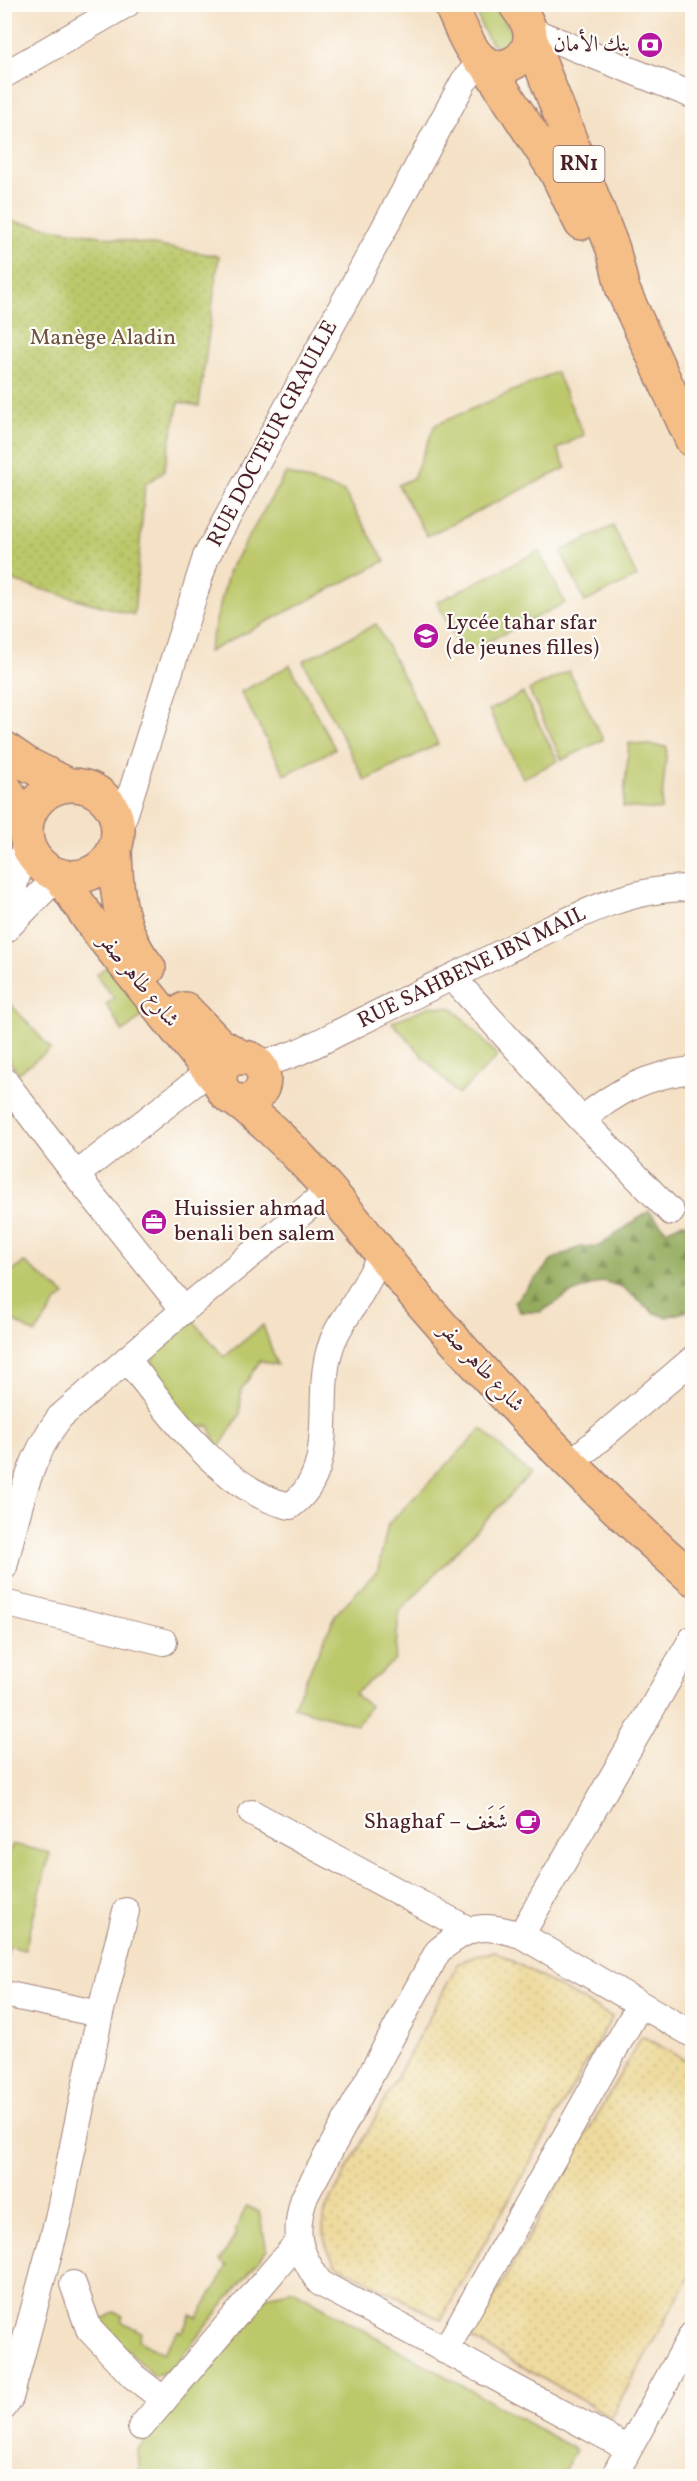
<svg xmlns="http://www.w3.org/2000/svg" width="697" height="2481" font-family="Vollkorn,Amiri,serif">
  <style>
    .green { fill: #bcc86a; stroke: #83744a; stroke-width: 1.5 }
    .forest { fill: url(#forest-firs); stroke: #706644; stroke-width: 1.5 }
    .sand { fill: url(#sand-dots); stroke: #9c7c64; stroke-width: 1.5 }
    .park { fill: url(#park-dots); stroke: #83744a; stroke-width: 1.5 }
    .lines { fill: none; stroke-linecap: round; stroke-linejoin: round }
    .minor-casing { stroke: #9f8078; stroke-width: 28 }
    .major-casing { stroke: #9f8078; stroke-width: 36 }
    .minor { stroke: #fff; stroke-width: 26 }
    .major { stroke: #f6be87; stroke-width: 33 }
    .labels { text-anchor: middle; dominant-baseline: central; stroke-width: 4.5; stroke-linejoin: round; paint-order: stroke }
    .shield { fill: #fdfcf7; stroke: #806168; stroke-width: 1.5 }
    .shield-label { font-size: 21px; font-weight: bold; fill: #4a1f2b }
    .poi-label { font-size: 22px; fill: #4a1f2b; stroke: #fdfcf7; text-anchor: end }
    .park-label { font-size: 22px; fill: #6c523e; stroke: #fdfcf7 }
    .street-label { font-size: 22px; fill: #4a1f2b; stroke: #fdfcf7 }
  </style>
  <defs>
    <pattern id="forest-firs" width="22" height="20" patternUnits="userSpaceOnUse" patternTransform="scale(1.5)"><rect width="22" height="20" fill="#95ac5e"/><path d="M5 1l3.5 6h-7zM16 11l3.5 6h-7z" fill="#7c8b4e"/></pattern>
    <pattern id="sand-dots" width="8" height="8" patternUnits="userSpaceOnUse" patternTransform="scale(1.5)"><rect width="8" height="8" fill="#eeda9e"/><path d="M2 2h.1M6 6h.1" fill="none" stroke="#cebb88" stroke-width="1.8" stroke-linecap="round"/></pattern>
    <pattern id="park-dots" width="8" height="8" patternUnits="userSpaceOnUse" patternTransform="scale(1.5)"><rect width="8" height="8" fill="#bcc86a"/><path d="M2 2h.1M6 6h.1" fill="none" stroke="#a3ab5c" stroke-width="1.8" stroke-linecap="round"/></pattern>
  </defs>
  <rect width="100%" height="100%" fill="#fdfcf7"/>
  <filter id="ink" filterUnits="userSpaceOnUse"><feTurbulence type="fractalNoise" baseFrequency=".0167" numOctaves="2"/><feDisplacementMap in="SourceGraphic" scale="12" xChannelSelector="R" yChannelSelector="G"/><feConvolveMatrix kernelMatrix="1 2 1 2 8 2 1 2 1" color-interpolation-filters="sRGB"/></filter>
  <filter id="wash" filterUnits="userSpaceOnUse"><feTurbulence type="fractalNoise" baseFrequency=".008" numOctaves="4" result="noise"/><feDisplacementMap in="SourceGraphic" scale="24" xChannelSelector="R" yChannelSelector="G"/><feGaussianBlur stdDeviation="1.35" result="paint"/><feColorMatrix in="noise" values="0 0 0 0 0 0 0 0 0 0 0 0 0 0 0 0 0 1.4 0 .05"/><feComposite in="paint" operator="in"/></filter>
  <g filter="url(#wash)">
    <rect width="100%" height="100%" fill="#f4e1c6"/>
    <path class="green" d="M474,5C495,4 504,15 512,34L508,45L497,47L491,43L482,28Z
      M556,372L584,435L557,449L566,468L427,536L398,485L413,478L435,425Z
      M286,473L344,492L385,561L208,652L229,570Z
      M613,526L637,577L585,602L561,551Z
      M539,551L565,603L463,654L437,602Z
      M376,624L438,744L365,781L303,661Z
      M290,665L335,749L285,775L241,692Z
      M569,671L603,740L562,760L529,690Z
      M523,693L558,761L523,778L489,710Z
      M629,743L667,747L661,810L623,807Z
      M109,965L146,1013L123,1032L106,1004L114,998L96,975Z
      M7,1000L51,1049L18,1073L5,1055Z
      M430,1006L453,1008L498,1056L458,1095L392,1022Z
      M24,1262L65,1295L56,1303L35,1334L5,1316V1278Z
      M193,1320L224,1357L263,1325L277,1365L260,1361L241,1390L240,1414L219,1448L209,1426L194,1427L150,1374L154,1354Z
      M482,1429L530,1474L399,1612L395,1660L354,1694L370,1706L357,1725L293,1707L336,1614L378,1570L388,1524Z
      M12,1844L50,1853L25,1950L9,1946L5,1966V1863H7Z
      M247,2206L259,2212L267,2250L171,2370L154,2376L100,2322L114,2312L123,2317L121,2321L141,2332L139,2340L163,2353L178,2331L182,2332L191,2315L198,2318L227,2266L220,2261L237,2233L235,2230Z
      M293,2290L576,2450L561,2476H140L138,2450L267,2296Z"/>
    <path class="forest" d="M649,1211L666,1230L681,1223L692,1224V1310L666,1317L653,1312L622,1287L603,1281L567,1295L541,1312H520L514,1302L553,1259L580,1247L599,1246Z"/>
    <path class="sand" d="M496,1952L612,2017L441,2320L336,2264C324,2248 320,2228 326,2209L458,1964L476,1955Z
      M642,2036L692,2064V2272L611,2417L471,2338Z"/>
    <path class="park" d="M5,220L219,256L199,406L179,402L164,471L145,485L134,615L5,579Z"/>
  </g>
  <g filter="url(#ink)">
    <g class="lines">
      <g class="minor-casing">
        <path id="minor" d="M530,30L692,95
          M4,75L127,4
          M119,832L206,557L464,81L472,72L486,64
          M4,923L27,839
          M4,931L59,875
          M452,977L582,1120L671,1212
          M255,1062C280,1065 325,1039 348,1028C400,1002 452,977 505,951C565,922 624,887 692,888
          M4,1080L76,1175L184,1310
          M582,1120C616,1091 648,1075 692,1070
          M76,1175L210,1071
          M127,1359C168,1411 222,1491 290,1506C340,1471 314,1399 330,1349C335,1330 347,1317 356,1301C365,1286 373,1271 381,1256
          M571,1463L692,1360
          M4,1567C17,1515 27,1460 60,1417L184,1310L328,1191
          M4,1603L164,1642
          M252,1813L469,1930
          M521,1935L692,1639
          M4,1994L100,2014
          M73,2284L89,2329L133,2376L164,2400
          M445,2351L640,2004
          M4,2407L10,2398L58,2219L100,2014L126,1911
          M141,2427L298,2242
          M629,2449L320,2283C298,2252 293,2234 304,2198L438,1951C470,1925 481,1923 521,1935L692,2034
          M614,2476L692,2335"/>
      </g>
      <g class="major-casing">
        <path id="major" d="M450,4C459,21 466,45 479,58C500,80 537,57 529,28C527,19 520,12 515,4
          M531,40L613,249L623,290L692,440
          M486,64L556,172L581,223
          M4,748L27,764L69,785
          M26 831a46 46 0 1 1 92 0a46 46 0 1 1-92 0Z
          M4,786L26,826
          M115,850C116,892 120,934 149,968
          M59,875L96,929L221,1085
          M185,1009L219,1044L243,1058
          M220 1079a22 22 0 1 1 44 0a22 22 0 1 1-44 0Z
          M235,1100C312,1156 366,1239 428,1310C509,1404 599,1496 692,1578"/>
      </g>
      <use href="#minor" class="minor"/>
      <use href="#major" class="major"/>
    </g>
  </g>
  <defs>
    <g id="bank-disc" transform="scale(1.35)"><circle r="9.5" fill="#b5179e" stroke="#fdfcf7"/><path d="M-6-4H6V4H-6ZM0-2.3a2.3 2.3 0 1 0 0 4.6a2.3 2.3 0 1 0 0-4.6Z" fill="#fff"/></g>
    <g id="school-disc" transform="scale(1.35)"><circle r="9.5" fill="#b5179e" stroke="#fdfcf7"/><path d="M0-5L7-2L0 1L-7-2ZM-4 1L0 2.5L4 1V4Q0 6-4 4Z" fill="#fff"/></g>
    <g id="office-disc" transform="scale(1.35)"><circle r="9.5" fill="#b5179e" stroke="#fdfcf7"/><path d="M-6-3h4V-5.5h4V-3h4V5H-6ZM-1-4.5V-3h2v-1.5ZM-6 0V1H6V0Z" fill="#fff"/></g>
    <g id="cafe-disc" transform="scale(1.35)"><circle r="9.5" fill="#b5179e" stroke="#fdfcf7"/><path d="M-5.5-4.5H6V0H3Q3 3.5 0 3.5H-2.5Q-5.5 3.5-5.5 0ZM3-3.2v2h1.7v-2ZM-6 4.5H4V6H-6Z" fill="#fff"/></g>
  </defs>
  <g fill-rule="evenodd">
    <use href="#bank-disc" x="650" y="45"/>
    <use href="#school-disc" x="426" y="636"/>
    <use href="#office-disc" x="154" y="1222"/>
    <use href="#cafe-disc" x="528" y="1822"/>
  </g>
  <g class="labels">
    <rect class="shield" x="553.5" y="146" width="51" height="36" rx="4.5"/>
    <g class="shield-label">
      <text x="579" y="164">RN1</text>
    </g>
    <g class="poi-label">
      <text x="630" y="45">بنك الأمان</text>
      <text x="446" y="623" text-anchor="start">Lycée tahar sfar<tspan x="446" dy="25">(de jeunes filles)</tspan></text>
      <text x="174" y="1209" text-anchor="start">Huissier ahmad<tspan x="174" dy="25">benali ben salem</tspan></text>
      <text x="508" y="1822">Shaghaf – شَغَف</text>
    </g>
    <g class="park-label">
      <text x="103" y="338">Manège Aladin</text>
    </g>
    <g class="street-label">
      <text transform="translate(273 434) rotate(-62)">RUE DOCTEUR GRAULLE</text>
      <text transform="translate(472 968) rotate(-26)">RUE SAHBENE IBN MAIL</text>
      <text transform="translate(138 981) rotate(51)">شارع طاهر صفر</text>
      <text transform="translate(481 1368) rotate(47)">شارع طاهر صفر</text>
    </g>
  </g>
  <rect width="697" height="2481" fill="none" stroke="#fdfcf7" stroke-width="24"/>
</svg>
